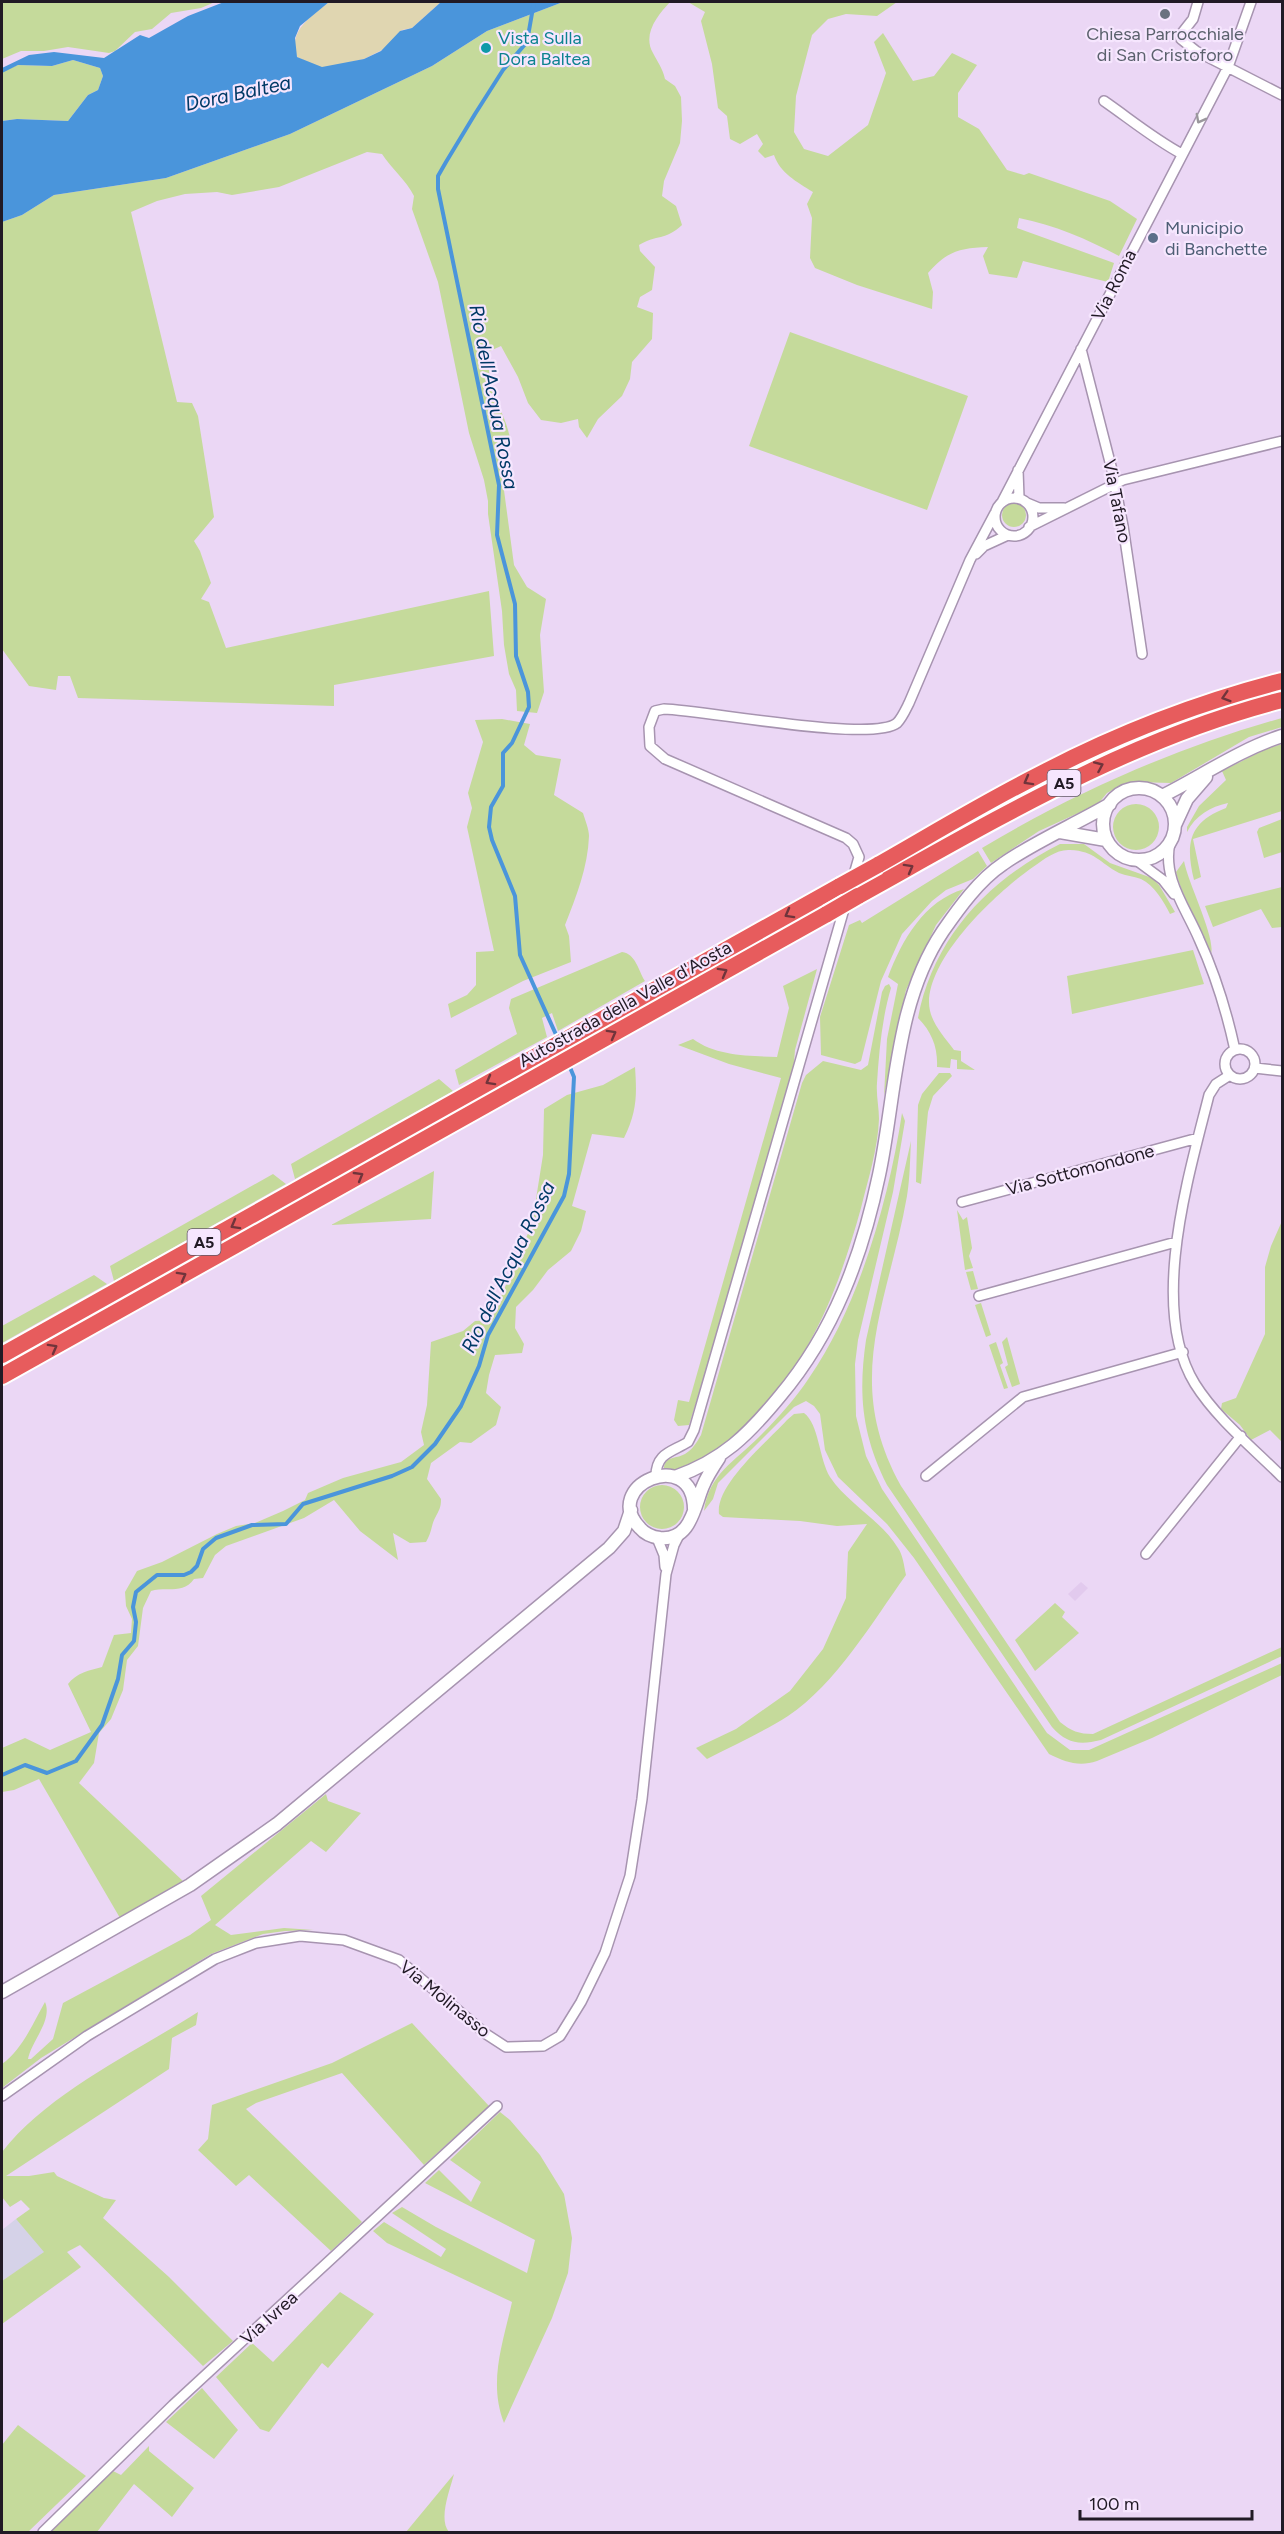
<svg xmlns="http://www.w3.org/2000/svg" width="1284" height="2534" font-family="Figtree,sans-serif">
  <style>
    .commercial { fill: #d5d2e8 }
    .built { fill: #e2caee }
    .green { fill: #c5da9b }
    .sand { fill: #e0d6b1 }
    .water { fill: #4a95db }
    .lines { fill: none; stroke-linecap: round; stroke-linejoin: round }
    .stream { stroke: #4a95db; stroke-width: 4 }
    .street-casing { stroke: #a794b0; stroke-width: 12 }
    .secondary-casing { stroke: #a794b0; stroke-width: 15 }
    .highway-casing { stroke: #fff; stroke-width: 20 }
    .street { stroke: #fff; stroke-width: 9 }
    .secondary { stroke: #fff; stroke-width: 12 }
    .highway { stroke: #e75c5d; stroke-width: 16 }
    .highway-bridge-casing { stroke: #fff; stroke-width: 20; stroke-linecap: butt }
    .highway-bridge { stroke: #e75c5d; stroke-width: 16 }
    .oneway { stroke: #9b989d }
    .oneway2 { stroke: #70343b }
    .worship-dot { fill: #6b7280; stroke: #f6e6fe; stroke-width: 2 }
    .culture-dot { fill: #0f9aa8; stroke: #f6e6fe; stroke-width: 2 }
    .service-dot { fill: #5c6f8a; stroke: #f6e6fe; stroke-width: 2 }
    .labels { text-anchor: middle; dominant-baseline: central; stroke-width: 4.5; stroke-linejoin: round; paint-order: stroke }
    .shield { fill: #f6e6fe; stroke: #615766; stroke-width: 1.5 }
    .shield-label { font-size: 16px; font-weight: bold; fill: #211a25 }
    .worship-label { font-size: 18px; fill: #5b616d; stroke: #f6e6fe }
    .culture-label { font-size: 18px; fill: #0d838f; stroke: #f6e6fe; text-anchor: start }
    .service-label { font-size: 18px; fill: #4e5e75; stroke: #f6e6fe; text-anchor: start }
    .street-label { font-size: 18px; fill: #211a25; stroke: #f6e6fe }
    .water-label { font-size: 20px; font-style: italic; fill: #003966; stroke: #f6e6fe }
  </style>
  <rect width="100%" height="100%" fill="#ebd7f5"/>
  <path class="commercial" d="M16,2219L45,2252L2,2281V2230Z"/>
  <path class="built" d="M1081,1582L1088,1588L1075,1601L1068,1594Z"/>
  <path class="green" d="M2,2H215L201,8L171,13L152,29L135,32L115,51L109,53L68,47L44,51H21L2,59Z
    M563,2H670C658,15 642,34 653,53C658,63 662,67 665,79L675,86L681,97L682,121L680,143L664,181L662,196L676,206L682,225C665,241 657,234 639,245L640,251L655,267L652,290L640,297L637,307L653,313L652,339L632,362L630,379L622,396L598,419L587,438L579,427L578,419L561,423L541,420L528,403L518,377L501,346L490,351C489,364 488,377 492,389C498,407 506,418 510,438L501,451V468L514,565L527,587L546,599L540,635L544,692L537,713L517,711L516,690L509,674L504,645L502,611L488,514V501L484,480L469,433L438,282L412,209L414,196C406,180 392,169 382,154L367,152L279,187L232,195L217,192L185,194L157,201L131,212L177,402L192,403L198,416L214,517L194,541L200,551L211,583L201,599L209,602L226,648L489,591L494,656L334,685V706L78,698L70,676H58L56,690L29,686L2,649V222L22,215L54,195L166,178L290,134L432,66L487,31Z
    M688,2H897L877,16L846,14L828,19L812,35L796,96L794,132L804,149L828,156L868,125L886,73L874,42L883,33L913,81L934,76L952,53L977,65L958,93V117L979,129L1007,170L1024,175L1029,173L1110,201L1137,219L1119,256C1087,239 1054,225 1019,218L1017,228L1114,263L1108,282L1023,261L1017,278L989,274L983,256L988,247C960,248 947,251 928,273L933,292L932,309L857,285L815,268L810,258L812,218L807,204L813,192C797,182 780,173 774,155L765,158L758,151L763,144L757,134L740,144L730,139L727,116L718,108L712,64L701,21L705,12Z
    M73,60L100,68L103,76L98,90L88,95L68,121L17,119L2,121L3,71L18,65L52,66Z
    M790,332L968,396L927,510L749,446Z
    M1002 515a12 12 0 1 1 24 0a12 12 0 1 1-24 0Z
    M1282,718V727L1249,737L1171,783L1134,782L1120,786L1107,793L1098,804L1039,831L991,863L982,848C1077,791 1176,748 1282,718Z
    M502,719L530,724L524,745L536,755L561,759L554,795L583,813C585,820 589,829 589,836C588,867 576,897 565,925L569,936L571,962L523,981L451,1018L448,1004L467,995L476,985V952L494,951L467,827L472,808L468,793L483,742L475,720Z
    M1282,744V811L1193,839L1201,877L1194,880C1185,843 1189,822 1226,808L1228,803C1210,807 1196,815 1187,832V827L1199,806L1226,780L1222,771L1266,749Z
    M1113 827a23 23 0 1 1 46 0a23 23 0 1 1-46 0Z
    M1282,819V852L1264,858L1257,832L1259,828Z
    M1060,844H1084L1110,863L1152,878L1159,885L1175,912L1170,914C1164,902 1154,885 1141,879C1133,876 1126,876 1119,873C1100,863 1095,851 1070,850C1057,849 1044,859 1033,867C997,892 930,955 929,1002C929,1021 943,1035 954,1050L961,1051V1061L975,1070L957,1069V1060L951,1059L950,1068L937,1067C938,1048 932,1032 918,1018C933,938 988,880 1060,844Z
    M978,851L987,866L973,879L946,890L932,901L902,934L881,981L861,1061L855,1064L821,1055L820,1017L849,925L860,920L862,923Z
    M1184,861C1188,883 1216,938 1211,954C1202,926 1182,898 1176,872Z
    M1282,887V927L1272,928L1261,909L1213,927L1205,906Z
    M964,889L936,925L906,990L884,1096L887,1039L898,984L888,977C902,940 924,901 964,889Z
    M1193,950L1204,984L1072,1014L1067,976Z
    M622,952C636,954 638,970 645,981L558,1031L552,1013L542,1018L547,1037L459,1085L455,1070L517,1034L509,1008L511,999Z
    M817,969L795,1050L793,1074L698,1396L689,1425L678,1426L674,1420L678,1400L689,1402L781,1078L729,1064L678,1045L693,1039C716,1056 749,1056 777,1057L789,1008L783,986Z
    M889,984L891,988C882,1018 879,1052 877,1083C876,1095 879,1107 879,1119C878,1148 868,1180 861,1208C836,1298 807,1368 739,1433C722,1449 687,1476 664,1469C664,1456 676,1459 685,1454C693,1449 697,1442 701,1435L802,1083L806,1075L823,1061L861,1070L868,1065L882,992L885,986Z
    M635,1067C637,1095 637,1112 624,1138L592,1134L572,1206L586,1211L581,1231L571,1251L548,1270L533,1290L516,1307L515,1328L524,1344L522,1353L495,1355L489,1375L486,1393L501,1407L496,1425L471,1443L460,1442L431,1463L427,1479L441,1499C441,1508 439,1510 435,1518C431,1526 432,1532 426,1542L410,1543L393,1533L398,1560L360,1531L334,1500L304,1518L226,1546L215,1555L203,1578L194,1579C183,1595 166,1586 151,1591L143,1608L138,1646L127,1660L123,1690L111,1719L99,1733L94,1763L79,1783L184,1882L120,1918L39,1779L14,1790L2,1792V1748L25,1738L50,1750L91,1732L68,1684C76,1673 90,1670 102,1667L114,1635L131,1633L132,1619L126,1606L125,1592L137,1571L162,1562L217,1534L236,1526L255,1523L283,1511L305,1500L308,1493L343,1478L401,1462L424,1445L421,1432L427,1405L431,1342L463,1331L475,1321L491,1320L532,1224L543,1155L544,1109L567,1095L603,1085Z
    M939,1073H950L952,1076L933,1096L928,1112L921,1184L916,1182L918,1105L922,1094Z
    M439,1079L453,1091L295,1179L291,1164Z
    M902,1113L905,1121L893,1192L858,1340L855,1364L856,1416L866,1456L882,1489L1047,1733L1070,1750H1089L1282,1663V1675L1152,1738L1097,1761C1079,1767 1065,1762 1049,1754L914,1558L887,1524L838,1477L825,1450L820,1414L814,1406L806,1401L794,1407L718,1483L713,1499L704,1511C709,1474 734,1462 759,1437C777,1419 795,1399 809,1378C859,1306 889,1199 902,1113Z
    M911,1141C910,1159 910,1178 907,1196C888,1304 842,1380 901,1486L1060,1722C1071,1731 1079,1734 1093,1734L1282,1647V1656L1101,1740C1080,1745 1067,1744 1052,1727L887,1485C862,1435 858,1395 866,1340Z
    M434,1171L431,1219L331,1225Z
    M273,1174L286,1184L114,1281L110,1266Z
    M957,1210L963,1220L967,1217L972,1248L969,1256L973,1268L965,1270Z
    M1282,1221V1442L1270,1430L1251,1440L1240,1425L1221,1409L1222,1403L1236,1398L1265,1334V1267L1271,1246Z
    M973,1271L978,1289L971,1290L966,1272Z
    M94,1275L107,1284L2,1343V1326Z
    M981,1303L991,1335L986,1337L975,1305Z
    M1007,1337L1020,1384L1012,1387L1005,1367L1008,1365L1002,1342Z
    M996,1342L1003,1363L1000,1365L1008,1388L1004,1389L989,1345Z
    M804,1413C819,1424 819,1459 830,1477C848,1504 881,1520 898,1548C903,1555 904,1566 906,1575C873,1621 836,1684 788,1716C763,1732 734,1745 707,1759L696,1748L736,1729L790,1691L823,1649L846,1598L848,1552L867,1524L837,1526L800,1521L723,1517L719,1514C715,1485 767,1442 787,1420L794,1414Z
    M640 1507a22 22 0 1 1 44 0a22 22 0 1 1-44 0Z
    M1055,1603L1065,1612L1062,1617L1079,1633L1035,1671L1015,1640Z
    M326,1794L328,1801L361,1813L326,1852L311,1841L215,1925L231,1935L284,1928L314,1930L285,1931L263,1934L211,1954L41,2058L2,2088V2064C22,2050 33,2023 45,2002C53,2020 31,2042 28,2059H31L53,2039L63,2003L190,1935L211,1920L201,1896Z
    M198,2012L196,2025L172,2038L169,2069L6,2176H29L54,2172L57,2176L104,2198L116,2200L103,2218L169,2277L233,2341L203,2366L80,2245L67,2252L81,2267L2,2324V2281L44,2252L16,2219L30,2209L21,2200L10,2207L2,2197V2152C48,2093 135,2052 198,2012Z
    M412,2023L489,2106L424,2165L342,2073L256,2103L246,2109L362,2222L331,2251L249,2175L236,2186L198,2150L208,2139L212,2105L332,2063Z
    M500,2112L510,2120L540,2155L564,2194L572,2238L568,2273L552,2318L504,2423C488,2382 503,2343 512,2302L387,2243L373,2231L384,2222L441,2257L446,2249L392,2213L402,2207L436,2227L527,2273L535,2240L425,2183L439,2170L471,2202L481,2182L450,2160Z
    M340,2292L374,2314L328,2368L322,2363L269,2432L260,2429L216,2377L252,2343L273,2362Z
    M202,2388L238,2430L214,2459L166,2422Z
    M18,2425L86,2476L28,2532H2V2445Z
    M149,2446V2451L194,2488L172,2517L134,2484L97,2532H48L113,2471L121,2475Z
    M454,2474C450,2490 438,2519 449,2532H406Z"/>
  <path class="sand" d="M329,2H441L412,28L402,30L384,49L364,59L325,68L318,67L297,57C287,31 312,16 329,2Z"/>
  <path class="water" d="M224,2H329L300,26L295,38L297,57L322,67L364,59L381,51L400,31L412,28L441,2H563L487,31L432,66L290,134L166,178L54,195L22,215L2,222V121L17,119L68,121L88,95L98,90L103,76L100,68L73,60L52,66L18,65L2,73V68L29,55L54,52L104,58L140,35L149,38L188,16Z"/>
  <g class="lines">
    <path class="stream" d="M534,2L527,42L503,70L475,114L446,162L438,176V189L499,485L497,535L515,604L516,656L528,692L529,707L512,743L503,753V786L491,807L489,827L492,840L515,896L520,955L558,1039
      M2,1775L25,1765L47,1773L76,1761L102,1725L118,1679L122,1655L134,1641L136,1622L133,1607L136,1592L157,1575H184L191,1572L197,1566L203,1549L216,1538L252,1525L286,1524L303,1504L392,1476L412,1467L435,1444L461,1406L479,1366L488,1335L564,1196L569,1174L574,1077L569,1065"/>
    <g class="street-casing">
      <path id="street" d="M1198,2L1193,19L1182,33L1181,39L1196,51L1282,95
        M1104,101C1130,119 1154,139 1182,154
        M1081,349L1112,470L1123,526L1142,654
        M1018,470L1019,498
        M995 517a19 19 0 1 1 38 0a19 19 0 1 1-38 0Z
        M1002,502L1228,67L1251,2
        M1027,503L1039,508H1064
        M1029,527L1123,480L1282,441
        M976,554L984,546L1008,535
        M1170,843C1162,878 1186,908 1199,939C1215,974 1227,1013 1235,1050
        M1136,860L1163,880L1174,894
        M1225 1064a15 15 0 1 1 30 0a15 15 0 1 1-30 0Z
        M1255,1068L1282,1071
        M1230,1075L1216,1084L1209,1095C1189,1175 1148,1308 1195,1384C1217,1419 1253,1448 1282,1477
        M962,1202L1198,1138
        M979,1296L1176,1242
        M656,1476C656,1453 672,1452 688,1442L694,1430L859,857L853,844L846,838L665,759L650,746L649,727L655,711L664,709C704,710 872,743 897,723C902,718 906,709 909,703L970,560L995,513
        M926,1476L1023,1397L1183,1352
        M657,1538L664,1555L665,1567
        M1146,1554L1241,1436
        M2,2096L87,2036L215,1959L256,1943L300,1936L344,1940L399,1960L486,2034L506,2047L543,2046L560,2036L581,2002L605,1953L630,1876L642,1799L666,1574L674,1545L680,1533
        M43,2532L173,2405L497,2106"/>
    </g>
    <g class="secondary-casing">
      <path id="secondary" d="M1103 824a36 36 0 1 1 72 0a36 36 0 1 1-72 0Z
        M1162,796C1202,776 1239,750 1282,736
        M1175,825L1187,799L1206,777
        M1060,832L1106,840
        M675,1477C723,1460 748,1435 780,1396C834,1332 862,1256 879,1175C896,1095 895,1002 943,931C959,908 979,880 1003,864C1034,842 1076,824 1110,804
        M694,1509C693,1445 599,1486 640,1528C645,1534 652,1537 660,1538C691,1541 694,1507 703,1486C707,1476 713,1467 719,1458
        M2,1992L190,1885L277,1824L609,1548L624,1531L631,1510"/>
    </g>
    <g class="highway-casing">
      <path id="highway" d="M878,865C929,836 980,805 1033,778C1112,736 1196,703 1282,681
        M858,896C995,820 1129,739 1282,700
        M2,1355L840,886
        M2,1376L827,914"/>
    </g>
    <use href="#street" class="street"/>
    <use href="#secondary" class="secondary"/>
    <use href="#highway" class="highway"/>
    <g class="highway-bridge-casing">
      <path id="highway-bridge" d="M840,886L878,865
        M827,914L858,896"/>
    </g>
    <use href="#highway-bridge" class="highway-bridge"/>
  </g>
  <defs><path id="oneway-chevron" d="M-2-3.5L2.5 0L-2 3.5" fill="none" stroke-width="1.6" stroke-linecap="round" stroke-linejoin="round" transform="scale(1.5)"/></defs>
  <use class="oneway" href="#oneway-chevron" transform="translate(1200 119) rotate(118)"/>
  <g class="oneway2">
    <use href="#oneway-chevron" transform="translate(1226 697) rotate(163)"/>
    <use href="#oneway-chevron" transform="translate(1099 766) rotate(-24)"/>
    <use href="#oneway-chevron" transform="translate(1028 781) rotate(151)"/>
    <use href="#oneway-chevron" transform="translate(909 868) rotate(-29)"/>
    <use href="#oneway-chevron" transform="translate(789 914) rotate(151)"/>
    <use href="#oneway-chevron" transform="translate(723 972) rotate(-29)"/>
    <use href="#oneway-chevron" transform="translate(612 1034) rotate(-29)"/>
    <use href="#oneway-chevron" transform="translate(490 1081) rotate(151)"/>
    <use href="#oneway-chevron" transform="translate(359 1176) rotate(-30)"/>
    <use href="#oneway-chevron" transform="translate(235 1225) rotate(151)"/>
    <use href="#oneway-chevron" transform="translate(182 1276) rotate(-29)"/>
    <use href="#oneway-chevron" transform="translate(53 1348) rotate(-29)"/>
  </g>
  <circle class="worship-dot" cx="1165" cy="14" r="6"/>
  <circle class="culture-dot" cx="486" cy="48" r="6"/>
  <circle class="service-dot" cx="1153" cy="238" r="6"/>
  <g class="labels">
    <g class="shield">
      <rect x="1047.5" y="770" width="33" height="26" rx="4.5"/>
      <rect x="187.5" y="1229" width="33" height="26" rx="4.5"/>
    </g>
    <g class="shield-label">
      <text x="1064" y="783">A5</text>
      <text x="204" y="1242">A5</text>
    </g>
    <g class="worship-label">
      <text x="1165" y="34">Chiesa Parrocchiale<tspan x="1165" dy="21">di San Cristoforo</tspan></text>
    </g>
    <g class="culture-label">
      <text x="498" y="38">Vista Sulla<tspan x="498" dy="21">Dora Baltea</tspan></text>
    </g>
    <g class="service-label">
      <text x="1165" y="228">Municipio<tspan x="1165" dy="21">di Banchette</tspan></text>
    </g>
    <g class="street-label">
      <text transform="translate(1114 285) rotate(-63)">Via Roma</text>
      <text transform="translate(1117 501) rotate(79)">Via Tafano</text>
      <text transform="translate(625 1004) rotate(-29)">Autostrada della Valle d'Aosta</text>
      <text transform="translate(1080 1170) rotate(-15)">Via Sottomondone</text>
      <text transform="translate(445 1999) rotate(39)">Via Molinasso</text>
      <text transform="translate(269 2318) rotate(-42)">Via Ivrea</text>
    </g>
    <g class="water-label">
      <text transform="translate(238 93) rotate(-12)">Dora Baltea</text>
      <text transform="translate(494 397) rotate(79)">Rio dell'Acqua Rossa</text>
      <text transform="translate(508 1267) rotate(-64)">Rio dell'Acqua Rossa</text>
    </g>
  </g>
  <rect width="1284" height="2534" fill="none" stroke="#211a25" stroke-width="6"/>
  <path d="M1080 2510v9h172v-9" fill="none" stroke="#211a25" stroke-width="3"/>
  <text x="1089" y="2510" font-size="18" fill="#211a25" stroke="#f6e6fe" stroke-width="4.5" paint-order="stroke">100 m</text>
</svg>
